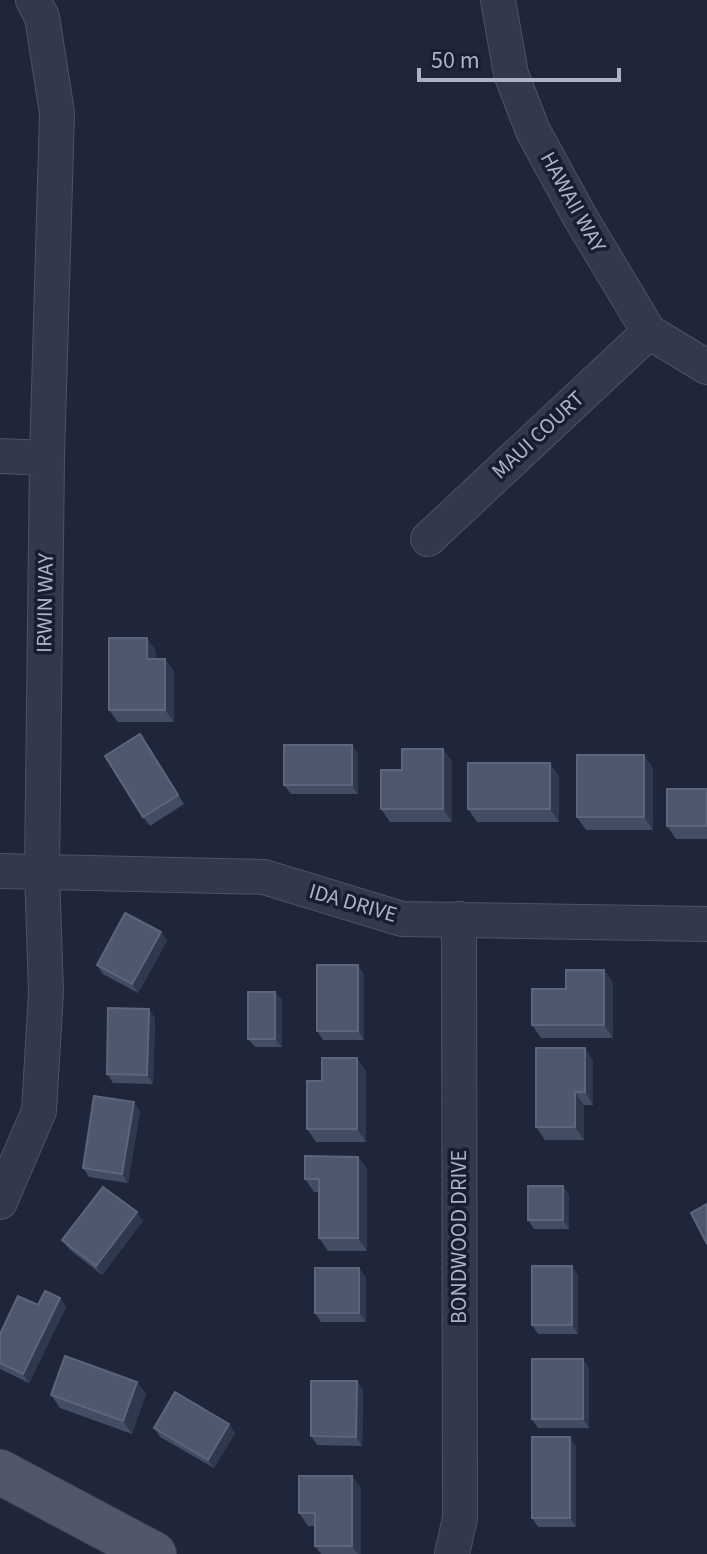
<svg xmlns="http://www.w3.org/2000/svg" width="707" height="1554" font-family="'Source Sans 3',sans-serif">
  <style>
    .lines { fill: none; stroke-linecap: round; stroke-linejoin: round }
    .minor-casing { stroke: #4d5365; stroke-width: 36 }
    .major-casing { stroke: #3c4254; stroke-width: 46 }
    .minor { stroke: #32394a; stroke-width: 34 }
    .major { stroke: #50576b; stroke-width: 44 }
    .wall { fill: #424c62 }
    .shaded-wall { fill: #2f384d }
    .building { fill: #4e576d; stroke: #5c657b; stroke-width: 2 }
    .labels { text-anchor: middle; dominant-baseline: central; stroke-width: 7; stroke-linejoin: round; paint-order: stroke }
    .street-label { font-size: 22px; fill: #adb3c7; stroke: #181e2f }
  </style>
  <rect width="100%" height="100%" fill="#1f263a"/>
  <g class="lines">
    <g class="minor-casing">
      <path id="minor" d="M498,0L511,74L533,131L580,217L649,332L707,367
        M0,456L47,458
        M428,539L649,332
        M0,871L264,877L402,919L707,924
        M0,1202L39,1111L46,992L42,872L47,458L57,113L42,17L33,0
        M452,1554L460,1518L459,919"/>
    </g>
    <g class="major-casing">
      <path id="major" d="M0,1472L154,1554"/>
    </g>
    <use href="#minor" class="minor"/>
    <use href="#major" class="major"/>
  </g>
  <path class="wall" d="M147,638L156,651V659H165L174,672V722H118L109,710Z
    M140,734L184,804L150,826L143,817Z
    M358,754V794H291L284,785Z
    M452,761V822H390L381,809L402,770Z
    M653,768V830H586L577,817Z
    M559,776V822H477L468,809Z
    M707,789V839H676L667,826Z
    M161,932L167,941L138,993L103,974L97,965Z
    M364,974V1040H323L317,1031Z
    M613,982V1038H541L532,1025L566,989Z
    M282,1000V1047H255L248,1039Z
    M155,1018L153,1084L113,1083L107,1074Z
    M593,1061V1105H584V1140H545L536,1127Z
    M366,1071V1142H316L307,1129L322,1081Z
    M140,1111L128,1183L89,1177L83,1168Z
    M358,1157L367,1169V1251H328L319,1238V1192H314L305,1179Z
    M569,1195V1229H534L528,1220Z
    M143,1221L102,1275L69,1249L62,1240Z
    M578,1275V1334H538L532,1325Z
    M366,1277V1322H321L315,1313Z
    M60,1298L66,1307L29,1383L0,1369V1334Z
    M589,1368V1428H538L532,1419Z
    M357,1381L363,1390L362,1446L317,1445L311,1436Z
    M137,1382L146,1394L132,1434L60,1408L51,1395Z
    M229,1424L235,1433L214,1468L160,1437L154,1428Z
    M576,1446V1527H538L532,1518Z
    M361,1488V1554H321L315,1546V1526H308L299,1513Z"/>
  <path class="shaded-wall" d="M147,638L156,651V672L147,659Z
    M165,659L174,672V722L165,710Z
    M352,745L358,754V794L352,785Z
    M443,749L452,761V822L443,809Z
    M644,755L653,768V830L644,817Z
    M550,763L559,776V822L550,809Z
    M161,932L167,941L138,993L132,984Z
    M358,965L364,974V1040L358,1031Z
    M604,970L613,982V1038L604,1025Z
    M275,992L282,1000V1047L275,1039Z
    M149,1009L155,1018L153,1084L147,1075Z
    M585,1048L593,1061V1105L585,1092Z
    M357,1058L366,1071V1142L357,1129Z
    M575,1092L584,1105V1140L575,1127Z
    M134,1102L140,1111L128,1183L122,1174Z
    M358,1157L367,1169V1251L358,1238Z
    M563,1186L569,1195V1229L563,1220Z
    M137,1212L143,1221L102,1275L96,1266Z
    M572,1266L578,1275V1334L572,1325Z
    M359,1268L366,1277V1322L359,1313Z
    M60,1298L66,1307L29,1383L23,1374Z
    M583,1359L589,1368V1428L583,1419Z
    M357,1381L363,1390L362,1446L356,1437Z
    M137,1382L146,1394L132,1434L123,1421Z
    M229,1424L235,1433L214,1468L208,1460Z
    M570,1437L576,1446V1527L570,1518Z
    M352,1476L361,1488V1554H358L352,1546Z"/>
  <path class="building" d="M109,638H147V659H165V710H109Z
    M140,734L178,795L143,817L105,756Z
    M284,745H352V785H284Z
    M402,749H443V809H381V770H402Z
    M577,755H644V817H577Z
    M468,763H550V809H468Z
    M667,789H707V826H667Z
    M125,913L161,932L132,984L97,965Z
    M317,965H358V1031H317Z
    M566,970H604V1025H532V989H566Z
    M248,992H275V1039H248Z
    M108,1008L149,1009L147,1075L107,1074Z
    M536,1048H585V1092H575V1127H536Z
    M322,1058H357V1129H307V1081H322Z
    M94,1096L134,1102L122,1174L83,1168Z
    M305,1156L358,1157V1238H319V1179H305Z
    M528,1186H563V1220H528Z
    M103,1187L137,1212L96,1266L62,1240Z
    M707,1204V1244L691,1213Z
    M532,1266H572V1325H532Z
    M315,1268H359V1313H315Z
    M45,1291L60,1298L23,1374L0,1363V1334L18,1296L38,1305Z
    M65,1356L137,1382L123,1421L51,1395Z
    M532,1359H583V1419H532Z
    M311,1381H357L356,1437L311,1436Z
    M175,1392L229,1424L208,1460L154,1428Z
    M532,1437H570V1518H532Z
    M299,1476H352V1546H315V1513H299Z"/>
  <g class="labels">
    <g class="street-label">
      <text transform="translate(573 202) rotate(61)">HAWAII WAY</text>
      <text transform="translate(538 435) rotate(-43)">MAUI COURT</text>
      <text transform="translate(45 603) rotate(-89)">IRWIN WAY</text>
      <text transform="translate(353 903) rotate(16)">IDA DRIVE</text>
      <text transform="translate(459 1237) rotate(-90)">BONDWOOD DRIVE</text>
    </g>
  </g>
  <path d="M419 68v12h200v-12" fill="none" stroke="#adb3c7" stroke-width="4"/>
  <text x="431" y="68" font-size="24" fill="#adb3c7" stroke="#181e2f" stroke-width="6" paint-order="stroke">50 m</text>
</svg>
